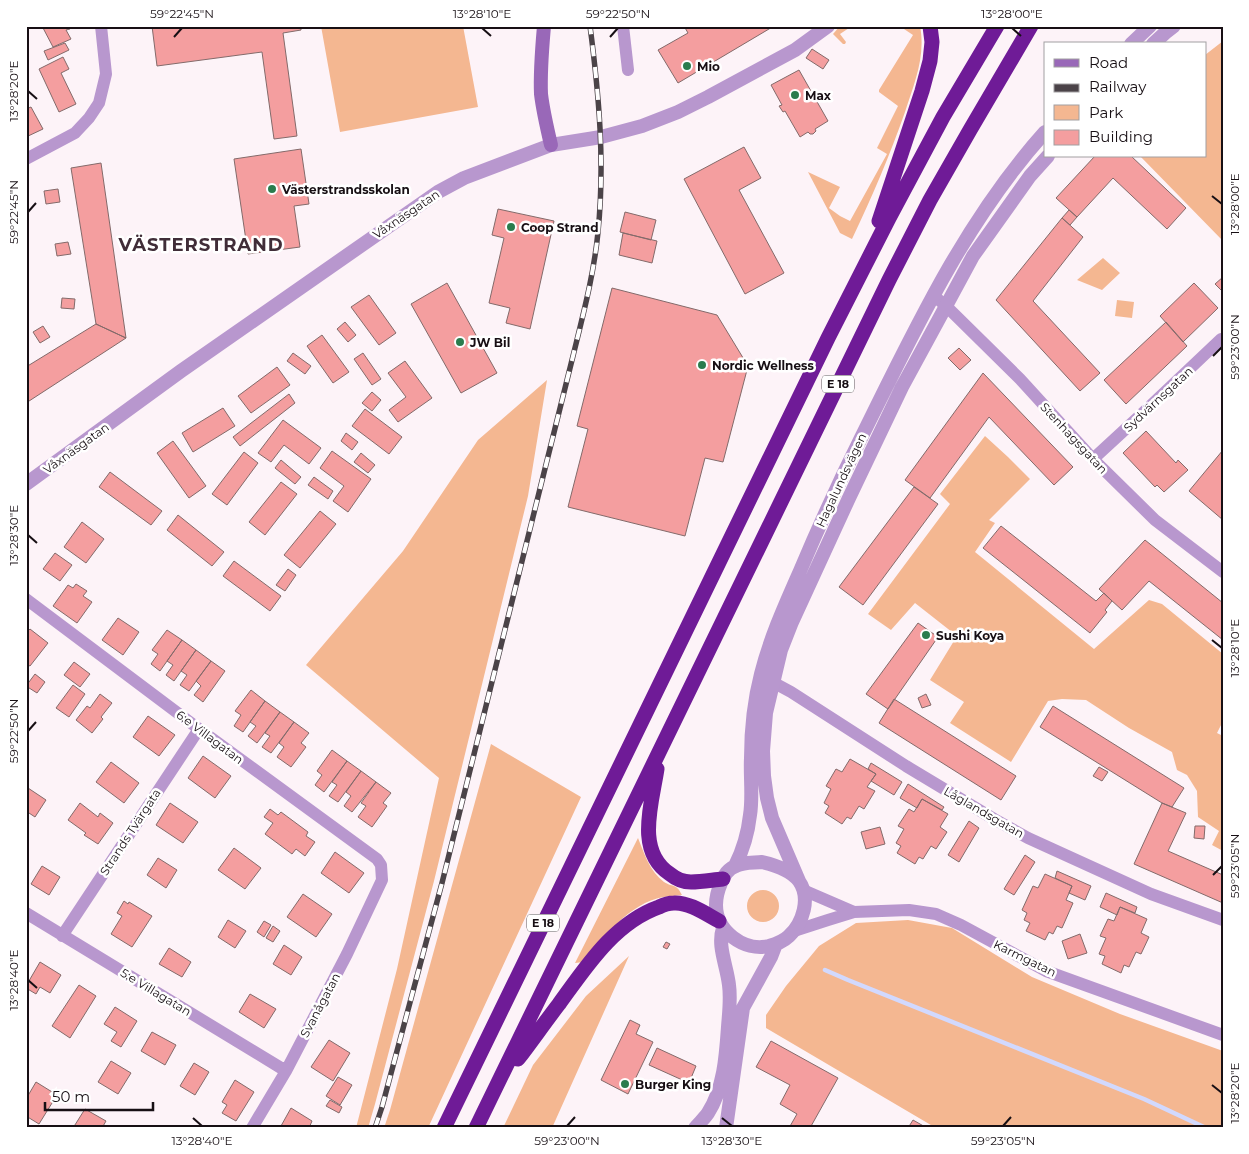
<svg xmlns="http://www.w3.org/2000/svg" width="1249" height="1154" font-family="Montserrat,sans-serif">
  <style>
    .green { fill: #f4b791 }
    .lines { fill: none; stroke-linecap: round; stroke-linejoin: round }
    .stream { stroke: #d2d9fe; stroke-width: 4.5 }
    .building { fill: #f49e9f; stroke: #836a6a }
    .minor { stroke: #b897ce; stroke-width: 12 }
    .tertiary { stroke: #b897ce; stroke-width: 14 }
    .secondary { stroke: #9968b8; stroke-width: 14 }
    .motorway { stroke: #6f1b97; stroke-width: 15 }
    .rail-casing { stroke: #4b4348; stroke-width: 5.5 }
    .rail { stroke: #fff; stroke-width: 4; stroke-dasharray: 11; stroke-linecap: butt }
    .ticks { fill: none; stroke: #170f14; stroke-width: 2 }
    .poi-dot { fill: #2a7c4d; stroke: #fff; stroke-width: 2 }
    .labels { text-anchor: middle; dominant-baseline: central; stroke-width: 5; stroke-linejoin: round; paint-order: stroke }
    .shield { fill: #fff; stroke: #5d575a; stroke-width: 1 }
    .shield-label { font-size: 11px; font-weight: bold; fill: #170f14 }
    .poi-label { font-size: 12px; font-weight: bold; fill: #170f14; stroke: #fff; text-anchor: start }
    .street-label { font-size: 12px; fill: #170f14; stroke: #fff }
    .district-label { font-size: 18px; font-weight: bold; letter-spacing: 1px; fill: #402d38; stroke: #fff }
    .neatline { fill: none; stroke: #170f14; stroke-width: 2 }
    .ticks-label { font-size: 12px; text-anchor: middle; fill: #170f14 }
  </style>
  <rect width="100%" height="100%" fill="#fdf3f8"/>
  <path class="green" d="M321,26H463L478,107L340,132Z
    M840,26H852L840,34L846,42L845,44H843L833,34Z
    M901,26H920C926,56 914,84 905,112C890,155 872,197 852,239L840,233L808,172L840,187L829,208L840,216L850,221L887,154L877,148L898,106L879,92V90L913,35L901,27Z
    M1223,41V241L1140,156H1205V55Z
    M1103,258L1120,273L1102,290L1077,280Z
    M1117,300L1134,302L1132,318L1115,316Z
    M547,380L528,496L434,881L375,1104L368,1128H356L397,969L439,778L306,665L403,551L478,440Z
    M985,436L1008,457L1030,479L989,520L995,523L975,552L1094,649L1149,600L1162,604L1223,654V721L1217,733L1223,736V851L1212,845L1219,831L1198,817L1197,791L1187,775L1177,770L1172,752L1129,728L1086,700L1062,699L1048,701L1011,762L950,723L964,702L930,680L957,636L915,603L891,630L868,614L950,504L940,494Z
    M491,744L581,797L428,1128H384L390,1110Z
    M638,838C644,853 650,872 664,882C674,888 676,883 682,895C676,896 669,896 663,897C630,903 603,937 584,962L575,963Z
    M747 906a16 16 0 1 1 32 0a16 16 0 1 1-32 0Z
    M908,920L952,928L1032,977L1120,1014L1223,1051V1128H936L766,1028V1015L786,986L819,946L856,923Z
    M629,956L552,1128H503L533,1065L586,996Z"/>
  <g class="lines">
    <path class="stream" d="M825,970L848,980L1144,1099L1206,1128"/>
  </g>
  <path class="building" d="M42,26H68L70,29L66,30L71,39L53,47Z
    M152,26H301V30L283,33L297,136L274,139L262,52L157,66Z
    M684,26H774L678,83L658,50L688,33Z
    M65,43L69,50L48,60L44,51Z
    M812,49L829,60L823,69L806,58Z
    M63,57L69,69L61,73L76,104L59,112L39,69Z
    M799,70L828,121L815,129L816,131L813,134H810L808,132L800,137L785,111L783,112L779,106L782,105L771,85Z
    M31,107L43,129L26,137V109Z
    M744,147L761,178L739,190L784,273L745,294L684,179Z
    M301,149L309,204L294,206L300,247L248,254L234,159Z
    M1095,156H1131L1186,208L1167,229L1113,178L1077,217L1056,198Z
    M101,163L126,338L96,324L71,168Z
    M58,189L60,202L46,204L44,191Z
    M498,209L554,221L530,329L506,323L510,308L489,303L504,238L492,235Z
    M1069,210L1077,217L1070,225L1062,218Z
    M625,212L656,220L651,240L620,232Z
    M1062,218L1083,237L1033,301L1100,373L1080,391L996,300Z
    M623,233L657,241L652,263L619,255Z
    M68,242L71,254L57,256L55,244Z
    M1223,277V292L1215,284Z
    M447,283L497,373L461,393L411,304Z
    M1194,283L1218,308L1183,342L1160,316Z
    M612,288L717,315L748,366L723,462L705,458L685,536L568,507L588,429L577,426Z
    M369,295L396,333L379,345L351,307Z
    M62,298L75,299L74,309L61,308Z
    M345,322L356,335L348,342L337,329Z
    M1166,322L1187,346L1126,404L1104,380Z
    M96,324L126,338L26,403V367Z
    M43,326L50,337L40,343L33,332Z
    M322,335L349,372L333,383L307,346Z
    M959,348L971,360L960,370L948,358Z
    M293,353L311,366L305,374L287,361Z
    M363,353L381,379L372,385L354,359Z
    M405,361L432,398L398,422L389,410L406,397L388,373Z
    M277,367L290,385L251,413L238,396Z
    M983,373L1073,467L1054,485L989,417L930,498L905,480Z
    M372,392L381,400L372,411L362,403Z
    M289,394L295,403L240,446L233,437Z
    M223,408L235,426L193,452L182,433Z
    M365,409L402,437L389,454L352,426Z
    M283,420L321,448L309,464L284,445L271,462L258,453Z
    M1146,431L1176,463L1178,460L1188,470L1164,492L1157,485L1155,487L1123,453Z
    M346,433L358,442L352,450L341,441Z
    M173,441L206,486L189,498L157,453Z
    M1223,450V520L1189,491Z
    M332,451L371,479L348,512L333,501L344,486L320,468Z
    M244,452L258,463L227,505L212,494Z
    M361,453L375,465L368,473L354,462Z
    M281,460L301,477L295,484L275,468Z
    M110,472L162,511L151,525L99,487Z
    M314,477L333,491L328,499L308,485Z
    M281,482L297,494L265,535L249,522Z
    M914,487L938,504L863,605L839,587Z
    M320,511L336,524L300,568L284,555Z
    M178,515L224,552L212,566L167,530Z
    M82,522L104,539L86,563L64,547Z
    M1001,526L1096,601L1104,593L1112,601L1105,610L1107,612L1090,633L983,548Z
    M1145,540L1223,603V640L1149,581L1122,610L1099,589Z
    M55,553L72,565L60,581L43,569Z
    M234,561L281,596L270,611L223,576Z
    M288,569L296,575L285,591L276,585Z
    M76,584L87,591L83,596L92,602L77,623L53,606L68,585L73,588Z
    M118,618L139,632L123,655L102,640Z
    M918,623L938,637L888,709L866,694Z
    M30,629L48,643L30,666L26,664V633Z
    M167,630L182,640L160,671L151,664L158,654L152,650Z
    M182,640L196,650L174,681L166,675L173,665L167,661Z
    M196,650L211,661L189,691L180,685L187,675L181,671Z
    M211,661L225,671L203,702L194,695L201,686L196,681Z
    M74,662L90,674L80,687L64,675Z
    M35,674L45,682L37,693L26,686Z
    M73,685L85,694L69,717L56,708Z
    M251,690L265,701L243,732L234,726L241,715L235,711Z
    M100,694L112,703L101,717L103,719L92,733L76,720L87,706L90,708Z
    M926,694L931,705L922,708L918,698Z
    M894,699L1016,776L1001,800L879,723Z
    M265,701L280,712L257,743L248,736L256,726L250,722Z
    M1053,706L1184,788L1172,807L1162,803L1040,727Z
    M280,712L294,722L271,753L262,747L270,736L265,733Z
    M148,716L175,735L159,756L133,737Z
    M294,722L309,733L301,743L306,747L291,767L277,757L284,747L279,743Z
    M332,750L347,761L324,792L315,785L322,775L317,771Z
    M203,756L231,776L215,798L188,778Z
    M850,759L876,774L867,787L875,791L864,809L859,806L851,819L847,817L842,824L825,813L829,806L824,803L831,789L826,786L836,769L842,772Z
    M347,761L361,771L338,802L329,796L337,785L332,782Z
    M111,762L139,783L124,803L96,782Z
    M871,763L902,782L894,795L871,781L876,774L868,769Z
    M1099,767L1108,772L1102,781L1093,776Z
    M361,771L376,782L352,812L344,806L351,796L346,792Z
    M376,782L391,793L383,803L387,806L372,827L358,817L366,806L361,803Z
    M908,784L944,807L942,810L922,799L917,808L900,798Z
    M28,788L46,800L35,817L26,811V790Z
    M922,799L948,814L940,827L947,832L936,849L931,846L923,859L919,857L915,864L897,853L901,846L896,843L904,829L898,826L909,809L914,812Z
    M80,803L98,817L100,813L113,823L98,844L84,835L86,833L68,820Z
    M170,803L198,822L183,843L156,825Z
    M1162,803L1186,813L1168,851L1223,875V903L1134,864Z
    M270,809L278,815L281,812L308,832L306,836L315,842L305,856L296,849L292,854L265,834L273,823L264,817Z
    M969,821L979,828L959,862L948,855Z
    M1195,826H1205L1204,839L1194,838Z
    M880,827L885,844L866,849L861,832Z
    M234,848L261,868L245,889L218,870Z
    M335,852L364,873L349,893L321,873Z
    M1025,855L1035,862L1014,895L1004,889Z
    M158,858L177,870L166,888L147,875Z
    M42,866L60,877L49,895L31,884Z
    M1057,871L1091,886L1085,900L1069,893L1072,886L1055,878Z
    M1045,874L1072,886L1066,900L1073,903L1062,928L1057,926L1053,934L1049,932L1045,940L1026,931L1030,923L1024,920L1027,913L1022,910L1033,886L1038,888Z
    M1106,893L1137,907L1135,913L1120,907L1117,915L1100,907Z
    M303,894L332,914L316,937L287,917Z
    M124,901L128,904L129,902L152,916L132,947L111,934L122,916L117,913Z
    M1120,907L1147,919L1141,933L1149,937L1141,954L1136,952L1129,967L1124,965L1121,973L1102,964L1105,956L1099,954L1106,938L1100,936L1108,919L1114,921Z
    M228,920L246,931L235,948L218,937Z
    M264,921L271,925L264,937L257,932Z
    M273,926L280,931L273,942L266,938Z
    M1080,934L1087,953L1068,959L1062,941Z
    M666,942L670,944L667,949L663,947Z
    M284,945L302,957L291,975L273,964Z
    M169,948L191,962L182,977L159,964Z
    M40,962L61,975L50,993L40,987L36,994L26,988V986Z
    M79,985L96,996L70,1038L52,1026Z
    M250,994L276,1009L264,1028L239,1012Z
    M115,1007L137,1021L121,1047L111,1041L117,1032L104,1024Z
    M630,1020L640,1025L636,1034L653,1042L628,1094L601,1080Z
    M152,1032L176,1045L165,1065L141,1051Z
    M329,1040L350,1053L333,1081L311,1067Z
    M771,1041L838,1078L810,1128H789L797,1114L780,1104L790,1085L756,1067Z
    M657,1048L696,1066L689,1083L649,1065Z
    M111,1061L131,1073L118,1094L98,1082Z
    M194,1063L209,1072L195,1095L180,1086Z
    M338,1077L352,1085L340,1105L326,1096Z
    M235,1080L254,1092L236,1121L222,1113L227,1105L222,1102Z
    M36,1082L57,1095L39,1124L26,1116V1099Z
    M330,1100L342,1107L339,1113L326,1106Z
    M291,1108L312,1121L309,1128H283L281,1126Z
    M85,1109L106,1121L102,1128H73Z
    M913,1120L927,1128H908Z"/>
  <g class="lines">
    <path class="minor" d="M623,26L628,70
      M26,159L75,133L89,118L99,103L106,74L101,26
      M933,295L946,306L1020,379L1093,459L1155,520L1223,572
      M1093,459L1144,412L1221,339L1223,340
      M26,599L199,729L377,859L381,865L382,880L347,954L286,1071L252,1128
      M765,678L791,692L906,766L994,819L1028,838L1151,894L1223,920
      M803,890L854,912
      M26,913L286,1071
      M794,931L828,920L854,912L909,910L936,914L961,925L1046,971L1223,1035
      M62,936L199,729"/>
    <path class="tertiary" d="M1131,44L1150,26
      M1153,44L1165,33L1174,26
      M26,484L181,371L438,192L464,178L551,145L601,137L642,126L678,112L708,97L795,50L828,26
      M762,862C775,865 791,870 799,881C811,898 803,923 789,936C783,942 776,944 769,946C744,952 716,931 716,905C716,897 718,890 721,883C723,876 729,868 736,866C743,862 754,863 762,862Z
      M735,866C743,850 748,833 750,815C753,797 750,777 751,758C751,730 754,701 761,674C770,638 785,605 800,571C819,526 839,482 861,438C914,331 965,221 1045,132
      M799,881L772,818L767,798L764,776L763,751L766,713L781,650L792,622L849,498L902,387L946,306L973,256L1030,176L1048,156
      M695,1128C699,1123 704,1119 708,1113C724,1088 726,1056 728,1027C729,1013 731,999 729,985C727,966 717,946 723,928
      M726,1128L743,1008L771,957L776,944"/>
    <path class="secondary" d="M544,26C542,49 540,71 541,94C543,111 547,128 551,145"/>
    <path class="motorway" d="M879,221L922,91L930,61L932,42L930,26
      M657,769C652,803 635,851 670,874C676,879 683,882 691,882C702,882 712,880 723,879
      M518,1059C532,1041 545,1022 559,1004C586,967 614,923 659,907C663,905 669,903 674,903C689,902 706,914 719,921
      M444,1128L828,338L889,218L943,117L997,26
      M476,1128L889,280L930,200L970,130L1031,26"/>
    <g class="rail-casing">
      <path id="rail" d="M375,1128L382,1107L442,883L573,356C583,315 594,274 598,232C605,162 599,95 590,26"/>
    </g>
    <use href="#rail" class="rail"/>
  </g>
  <path class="ticks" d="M482,28L491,36M1012,28L1021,36M174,37L182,28M610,37L618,28M28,91L37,99M1212,196L1222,204M28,212L36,203M1213,356L1222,347M28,535L37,543M1212,640L1222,648M28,731L36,722M1213,875L1222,866M28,980L37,988M1212,1085L1222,1093M193,1118L202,1126M722,1118L732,1126M567,1126L575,1117M1003,1126L1011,1117"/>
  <g class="poi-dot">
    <circle cx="687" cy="66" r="5"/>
    <circle cx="795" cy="95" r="5"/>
    <circle cx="272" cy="189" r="5"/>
    <circle cx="511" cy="227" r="5"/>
    <circle cx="460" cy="342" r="5"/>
    <circle cx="702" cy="365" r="5"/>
    <circle cx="926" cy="635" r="5"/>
    <circle cx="625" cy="1084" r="5"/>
  </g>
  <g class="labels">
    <g class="shield">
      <rect x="822" y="375.5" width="32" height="17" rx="4"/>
      <rect x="527" y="914.5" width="32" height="17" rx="4"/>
    </g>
    <g class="shield-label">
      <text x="838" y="384">E 18</text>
      <text x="543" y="923">E 18</text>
    </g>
    <g class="poi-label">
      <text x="697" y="66">Mio</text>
      <text x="805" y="95">Max</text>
      <text x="282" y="189">Västerstrandsskolan</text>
      <text x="521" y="227">Coop Strand</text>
      <text x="470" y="342">JW Bil</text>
      <text x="712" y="365">Nordic Wellness</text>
      <text x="936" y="635">Sushi Koya</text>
      <text x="635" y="1084">Burger King</text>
    </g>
    <g class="street-label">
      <text transform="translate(406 214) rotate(-34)">Våxnäsgatan</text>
      <text transform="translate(1158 399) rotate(-43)">Sydvärnsgatan</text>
      <text transform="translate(1074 438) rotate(47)">Stenhagsgatan</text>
      <text transform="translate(76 448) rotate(-36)">Våxnäsgatan</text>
      <text transform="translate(841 480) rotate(-65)">Hagalundsvägen</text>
      <text transform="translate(210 737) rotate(37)">6:e Villagatan</text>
      <text transform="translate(984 812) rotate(30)">Låglandsgatan</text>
      <text transform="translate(130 832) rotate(-57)">Strands Tvärgata</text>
      <text transform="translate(1025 958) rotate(26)">Karmgatan</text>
      <text transform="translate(156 992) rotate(31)">5:e Villagatan</text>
      <text transform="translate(320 1005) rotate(-62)">Svanågatan</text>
    </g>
    <g class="district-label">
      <text x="201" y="245">VÄSTERSTRAND</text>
    </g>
  </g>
  <rect width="1249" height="1154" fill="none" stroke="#ffffff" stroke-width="55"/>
  <rect x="1044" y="42" width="162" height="115" fill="#ffffff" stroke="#a29fa1"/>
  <rect x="1054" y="59" width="25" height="8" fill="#9968b8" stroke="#a29fa1"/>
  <text x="1089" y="68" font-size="15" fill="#170f14">Road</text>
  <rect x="1054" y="84" width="25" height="8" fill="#4b4348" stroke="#a29fa1"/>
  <text x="1089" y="92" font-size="15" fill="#170f14">Railway</text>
  <rect x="1054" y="105" width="25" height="15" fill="#f4b791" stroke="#a29fa1"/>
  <text x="1089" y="118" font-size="15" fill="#170f14">Park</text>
  <rect x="1054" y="130" width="25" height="15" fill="#f49e9f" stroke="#a29fa1"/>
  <text x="1089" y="142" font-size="15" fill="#170f14">Building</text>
  <path d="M45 1102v8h108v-8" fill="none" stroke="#170f14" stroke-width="2.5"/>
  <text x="52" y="1102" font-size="15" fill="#170f14" stroke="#ffffff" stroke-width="4" paint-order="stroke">50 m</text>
  <rect x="28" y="28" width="1194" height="1098" class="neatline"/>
  <g class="ticks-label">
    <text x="182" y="18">59°22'45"N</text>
    <text x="482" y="18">13°28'10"E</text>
    <text x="618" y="18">59°22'50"N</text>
    <text x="1012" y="18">13°28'00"E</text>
    <text transform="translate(14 91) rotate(-90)" y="4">13°28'20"E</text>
    <text transform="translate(1235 204) rotate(-90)" y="4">13°28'00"E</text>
    <text transform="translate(14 212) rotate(-90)" y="4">59°22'45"N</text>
    <text transform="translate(1235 347) rotate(-90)" y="4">59°23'00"N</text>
    <text transform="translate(14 535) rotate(-90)" y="4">13°28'30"E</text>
    <text transform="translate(1235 648) rotate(-90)" y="4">13°28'10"E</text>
    <text transform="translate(14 731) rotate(-90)" y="4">59°22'50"N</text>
    <text transform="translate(1235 866) rotate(-90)" y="4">59°23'05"N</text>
    <text transform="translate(14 980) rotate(-90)" y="4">13°28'40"E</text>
    <text transform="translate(1235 1093) rotate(-90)" y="4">13°28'20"E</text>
    <text x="202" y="1145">13°28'40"E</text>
    <text x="567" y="1145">59°23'00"N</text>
    <text x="732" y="1145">13°28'30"E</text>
    <text x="1003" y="1145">59°23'05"N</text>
  </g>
</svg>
